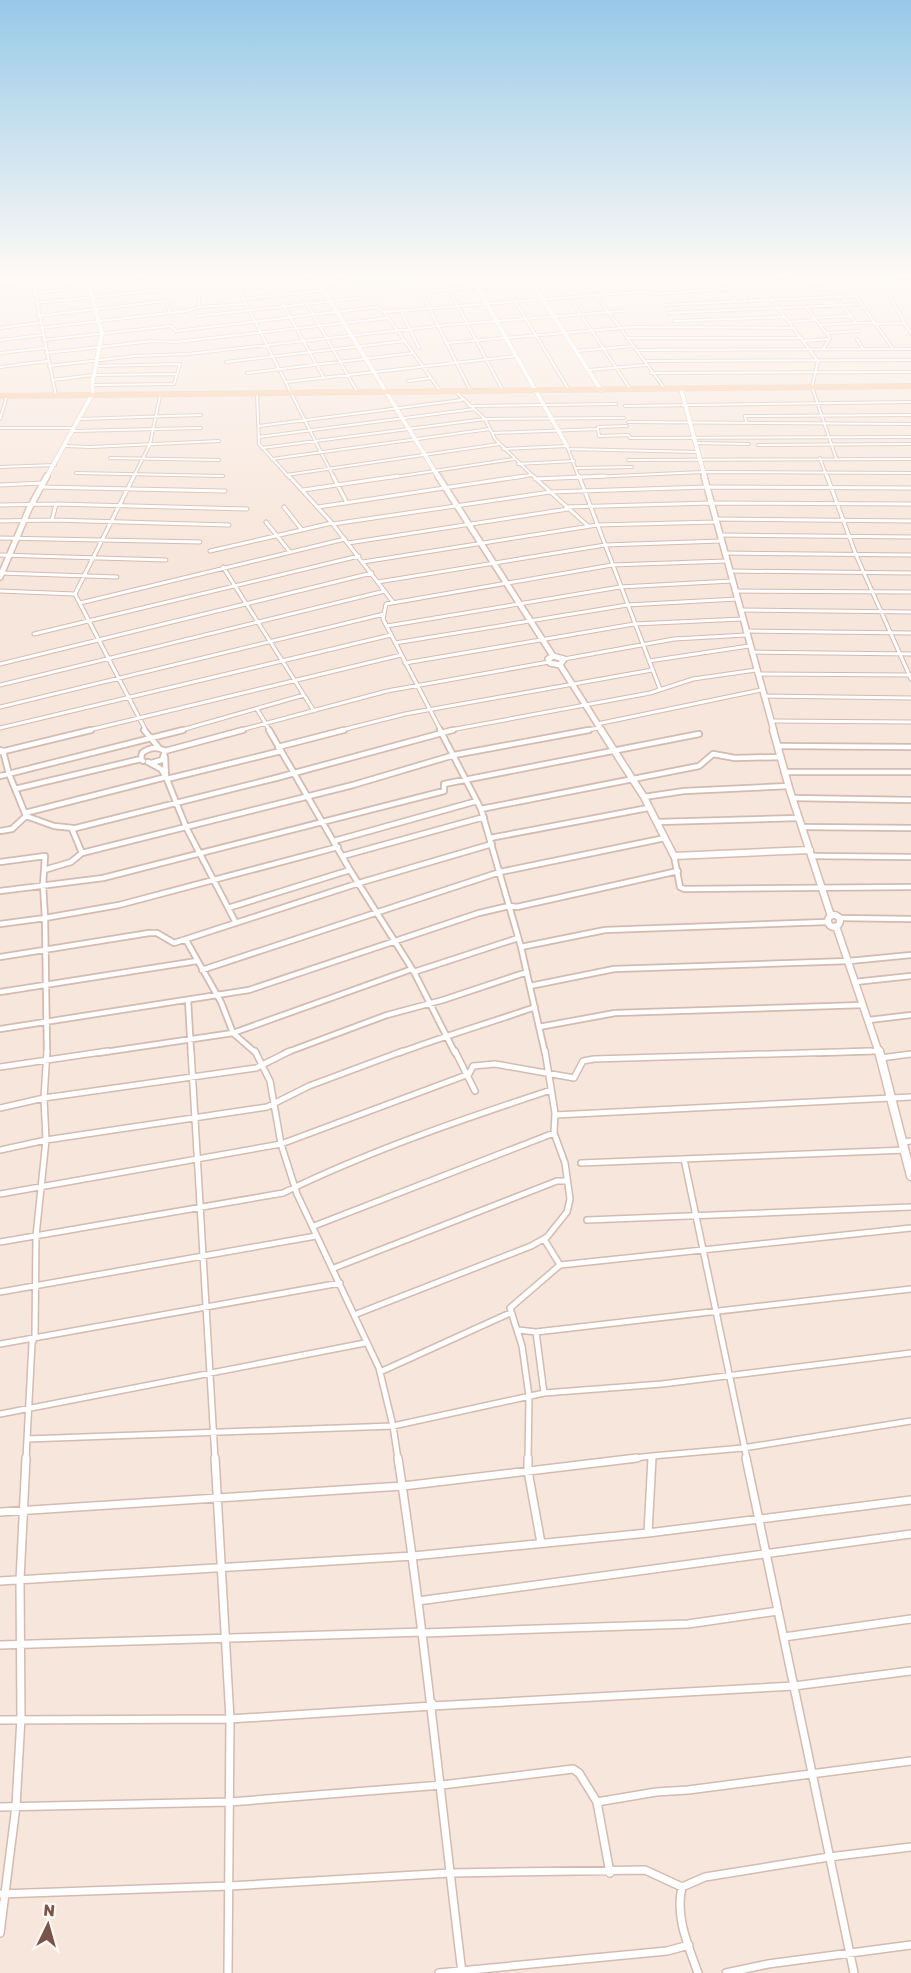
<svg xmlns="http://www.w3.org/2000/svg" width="911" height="1973" font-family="Rubik,sans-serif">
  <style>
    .residential { fill: #f7e6db }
    .industrial { fill: #ede4e0 }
    .green { fill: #ddedc7 }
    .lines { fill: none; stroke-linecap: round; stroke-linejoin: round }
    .street-far4-casing { stroke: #d3bbb1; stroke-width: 4 }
    .street-far3-casing { stroke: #d3bbb1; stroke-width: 5 }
    .street-far2-casing { stroke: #d3bbb1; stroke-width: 8 }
    .street-far1-casing { stroke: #d3bbb1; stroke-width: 8 }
    .street-casing { stroke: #d3bbb1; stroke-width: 10 }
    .secondary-far3-casing { stroke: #d9bcb1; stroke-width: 5 }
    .secondary-far2-casing { stroke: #d9bcb1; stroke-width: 8 }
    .secondary-far1-casing { stroke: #d9bcb1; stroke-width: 9 }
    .secondary-casing { stroke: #d9bcb1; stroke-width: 11 }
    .primary-casing { stroke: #dacfcd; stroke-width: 6 }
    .street-far4 { stroke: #fff; stroke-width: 2 }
    .street-far3 { stroke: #fff; stroke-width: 3 }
    .street-far2 { stroke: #fff; stroke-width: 4.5 }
    .street-far1 { stroke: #fff; stroke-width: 5 }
    .street { stroke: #fff; stroke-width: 7 }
    .secondary-far3 { stroke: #fff; stroke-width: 4 }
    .secondary-far2 { stroke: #fff; stroke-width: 5 }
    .secondary-far1 { stroke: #fff; stroke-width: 6 }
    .secondary { stroke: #fff; stroke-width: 8 }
    .primary { stroke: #fdcca2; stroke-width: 4.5 }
  </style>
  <rect width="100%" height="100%" fill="#fdf3eb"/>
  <path class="residential" d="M0,276H911V1973H0Z"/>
  <path class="industrial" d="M30,283L38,322L0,326V286Z"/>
  <path class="green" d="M345,276H402L410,294L380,296L383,306L376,307L372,301L360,298Z"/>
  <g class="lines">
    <g class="street-far4-casing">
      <path id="street-far4" d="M158,276L170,313
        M198,276L199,307
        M232,276L334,478
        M267,276L324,378
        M291,276L358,393
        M404,276H422
        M442,276L503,391
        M500,276L569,390
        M584,276L591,286
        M842,276L893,349
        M878,276L911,334
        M32,277L56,396
        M414,277L471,392
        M233,278L254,276
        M882,282L911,281
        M743,287L753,301
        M794,288L801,299
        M849,288L885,287
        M238,289L345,277
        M727,289L736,302
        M813,289L829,288
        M421,292L532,283
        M34,293L159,279
        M596,295L665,389
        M569,297L631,390
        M244,299L352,287
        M36,303L161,290
        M664,305L854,296
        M807,308L830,338L823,349
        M401,311L419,348
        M384,312L596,295L643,292L657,294L761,286
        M669,313L861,304
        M38,316L165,301
        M197,316L359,298L344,276
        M813,318L851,316
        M674,321L785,317
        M789,322L814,320
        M856,323H875
        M875,324L905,323
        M820,325L856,323L822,278
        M0,328L39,323
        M40,328L186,311L199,307L246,304
        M828,333L859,331
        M627,338H802
        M857,339L863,349
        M0,340L42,335
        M43,340L171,326L176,331L377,307L384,312L441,392
        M804,341L829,339
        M446,343L634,327L794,328
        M636,350L911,349
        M577,351L633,346
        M0,353L45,348
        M46,353L153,341L176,342L388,318
        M644,361L911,360
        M226,362L405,341
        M49,366L135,356L188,354L437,326L622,311
        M0,367L48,361
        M589,370L646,365
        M247,373L413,353
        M651,373L911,372
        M52,380L94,375L177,374
        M408,381L431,378
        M286,382L517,356
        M92,385L174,384L180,364L96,366
        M456,392L485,419L495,439L535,478
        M257,394L259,444L290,478
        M469,406L616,404
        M625,406L911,402
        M0,419L7,396
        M80,419L201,415
        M746,421L745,416L911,415
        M628,422L911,424
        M259,426L462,400
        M0,428H74
        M598,429V427L627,426
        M73,431L201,428
        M492,433L598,429L599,436L629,435L630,438L911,437
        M259,437L474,409
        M695,443L749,444
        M758,445L911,444
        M65,446L91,447L219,441
        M262,448L485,419L624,418
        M503,449L567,446L579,478
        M568,449L697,452
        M110,458L219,460
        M820,458L827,478
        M836,458L812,387L818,361L759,283L842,276
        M272,459L490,429
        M628,460L911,459
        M518,464L574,461
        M0,467L55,465
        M577,468L632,467
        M76,473L223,476
        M286,475L499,444
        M133,478L150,444L160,396
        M388,478L514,459
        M514,478L531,475
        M569,478L703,472L911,473"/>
    </g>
    <g class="street-far3-casing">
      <path id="street-far3" d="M289,476L332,523L393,602
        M333,476L347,503
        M533,476L588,526
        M579,476L660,689
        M827,476L856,555L911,679
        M535,479L605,476
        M0,485L43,483
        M40,487L225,491
        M303,490L398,476
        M56,504L247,509
        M0,505L56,504L52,520L0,521
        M284,507L302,530
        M318,507L524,476
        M566,507L711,503L911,504
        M715,519L911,521
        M52,520L229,525
        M266,522L290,552
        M333,524L550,492L707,487L911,488
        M720,535L911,537
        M0,538L200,542
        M348,543L568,509
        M210,551L332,523
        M724,553L911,555
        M0,555L166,560
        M363,562L597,525L716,522
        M223,567L314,711
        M729,571L911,573
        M0,573L117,577
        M378,582L605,545L721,541
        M0,591L75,594
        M734,591L911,592
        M75,594L134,476
        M75,594L146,731
        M80,603L345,539
        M740,610L911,612
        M387,626L620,587L732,581
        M745,631L911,633
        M34,634L359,556
        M395,643L627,605L737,599
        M751,652L911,654
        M564,659L674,639L746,635
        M649,661L749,646
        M405,663L634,624L742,619
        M0,664L372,573
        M757,674L910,675
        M0,685L385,591
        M763,696L911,698
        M0,707L384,614
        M257,709L270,731
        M771,721L911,722
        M597,724L761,690
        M0,728L391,635
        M85,731L401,655
        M178,731L304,695
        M237,731L387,691L549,662
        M338,731L405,714L652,670
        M441,731L383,619L386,604L612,565L726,561
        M445,731L650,693L693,679L756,670
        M580,731L599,728"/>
    </g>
    <g class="street-far2-casing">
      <path id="street-far2" d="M144,730L159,748
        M269,730L350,870L414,972L455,1053
        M440,730L481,809L521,947L539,1027
        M779,746L911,747
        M278,747L344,730
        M0,750L3,751L9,774L26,816L54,826L73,828
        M0,752L91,730
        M165,757L166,777
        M141,759L142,753C150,747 157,746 165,751L243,730
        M148,762L161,769L166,777L186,827L236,923
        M151,763L162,760L165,751
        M784,772H911
        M0,776L183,730
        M167,779L281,751
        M15,789L141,759L143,761
        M644,797L684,791L789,786
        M793,798L911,800
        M481,809L699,766L713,754L735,758L781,757
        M25,813L166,777
        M658,822L799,818
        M802,827L911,828
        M0,831L12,829L26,816
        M490,838L648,808
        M334,841L477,801
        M82,853L353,785L454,755L589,730
        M343,856L484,817
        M674,856L680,887L684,889L911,887
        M811,856L911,857
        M0,862L45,856L43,885L45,918L0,924
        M44,870L71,862L82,853L72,829L276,778L453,730
        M0,891L103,878L444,791V784L699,734
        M228,908L350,870
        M839,918L911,919
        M186,940L221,1002L233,1033L256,1053
        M521,947L605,930L827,922
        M0,957L149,933H157L174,943L359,883L492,844
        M202,970L500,872L665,838
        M414,972L518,938
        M855,982L911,976
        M530,986L614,969L849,961L911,955
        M0,992L197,961
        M188,1000L191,1053
        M869,1020L911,1015
        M0,1029L249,990L479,913L509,906L517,907L678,871
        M47,1053L45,918L119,905L338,847
        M98,1053L233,1033L412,969
        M285,1053L387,1015L443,1000L527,972
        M399,1053C444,1036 490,1023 535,1007
        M545,1053L539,1027L615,1013L863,1005
        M818,1053L879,1051"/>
    </g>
    <g class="street-far1-casing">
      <path id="street-far1" d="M191,1051L215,1459
        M255,1051L270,1081L281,1144L297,1194L379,1368L393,1426L398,1459
        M455,1051L475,1091
        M881,1058L911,1054
        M0,1067L108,1051
        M0,1108L44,1098L256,1068L290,1051
        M555,1115L911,1097
        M904,1142L911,1141
        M0,1150L46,1140L267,1107L309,1086L403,1051
        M684,1159L747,1459
        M581,1163L906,1150
        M0,1194L281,1144L469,1074L473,1066L495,1064L574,1078L583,1061L594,1059L871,1051
        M587,1220L911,1207
        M314,1226L554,1133
        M544,1239L560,1265
        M0,1242L283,1193C369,1151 460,1120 551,1090
        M334,1268L557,1181H567
        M0,1292L316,1236
        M354,1315L531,1246L547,1237L567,1212L570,1199L565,1163L554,1133L555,1113L545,1051
        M518,1330L536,1332L544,1393L662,1384L911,1353
        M536,1332L911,1289
        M0,1344L340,1283
        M380,1372L510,1313
        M0,1414L365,1343
        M27,1439L393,1426L544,1393
        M652,1456L743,1448L911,1421
        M26,1459L32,1343L35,1337L36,1236L46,1140L44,1098L47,1051
        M528,1459L529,1396L522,1346L510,1308L560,1265L911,1228
        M625,1459L652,1456V1459"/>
    </g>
    <g class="street-casing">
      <path id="street" d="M215,1458L230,1719L228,1973
        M398,1458C424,1629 441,1801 462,1973
        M528,1458V1471L541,1543
        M746,1458L854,1973
        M0,1512L403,1486L637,1458
        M648,1533L911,1500
        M0,1581L413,1556L648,1533L652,1458
        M418,1601L911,1534
        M423,1633L688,1624L778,1611
        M784,1637L911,1619
        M0,1645L423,1632
        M432,1703V1706L794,1686L911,1671
        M0,1720L230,1719L432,1706
        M597,1802L610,1873
        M0,1807L230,1802L442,1785L573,1769L579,1773L597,1802L656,1792L688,1790L911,1761
        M0,1894L229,1886L450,1873L645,1870L682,1887
        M0,1933L16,1806L21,1718L20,1580L26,1458
        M439,1973L667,1951L689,1945
        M698,1973C688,1945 675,1917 682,1887L705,1877L829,1857L911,1847
        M726,1973L768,1964L911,1945"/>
    </g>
    <g class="secondary-far3-casing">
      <path id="secondary-far3" d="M315,276L439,478
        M471,276L567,446
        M528,276L601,390
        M0,282L48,276
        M681,389L705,478
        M46,478L93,393L92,385L102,333L86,276"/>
    </g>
    <g class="secondary-far2-casing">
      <path id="secondary-far2" d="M438,476L553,656
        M704,476L774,731
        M0,577L29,509L47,476
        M553,656L548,659L550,663L560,665
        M553,656L564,659L560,665
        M560,665L602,731"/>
    </g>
    <g class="secondary-far1-casing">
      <path id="secondary-far1" d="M601,730L644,797L674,856L810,850
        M773,730L790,791L831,916
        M828 921a6 6 0 1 1 12 0a6 6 0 1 1-12 0Z
        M836,926L879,1053"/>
    </g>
    <g class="secondary-casing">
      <path id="secondary" d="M879,1051L911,1176"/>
    </g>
    <g class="primary-casing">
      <path id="primary" d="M0,396L911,386"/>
    </g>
    <use href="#street-far4" class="street-far4"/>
    <use href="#street-far3" class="street-far3"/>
    <use href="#street-far2" class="street-far2"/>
    <use href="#street-far1" class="street-far1"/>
    <use href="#street" class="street"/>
    <use href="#secondary-far3" class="secondary-far3"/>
    <use href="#secondary-far2" class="secondary-far2"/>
    <use href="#secondary-far1" class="secondary-far1"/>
    <use href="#secondary" class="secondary"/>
    <use href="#primary" class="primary"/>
  </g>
  <linearGradient id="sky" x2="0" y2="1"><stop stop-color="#97c9e8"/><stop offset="0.5" stop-color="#fefaf6"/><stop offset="1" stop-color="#fefaf6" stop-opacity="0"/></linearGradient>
  <rect width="911" height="552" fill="url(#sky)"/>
  <g transform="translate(48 1925) rotate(5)" stroke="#fff8f2" stroke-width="4.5" paint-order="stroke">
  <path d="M0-4.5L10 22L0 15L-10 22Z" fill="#7a544b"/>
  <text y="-9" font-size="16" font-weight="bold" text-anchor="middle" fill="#7a544b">N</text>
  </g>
</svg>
